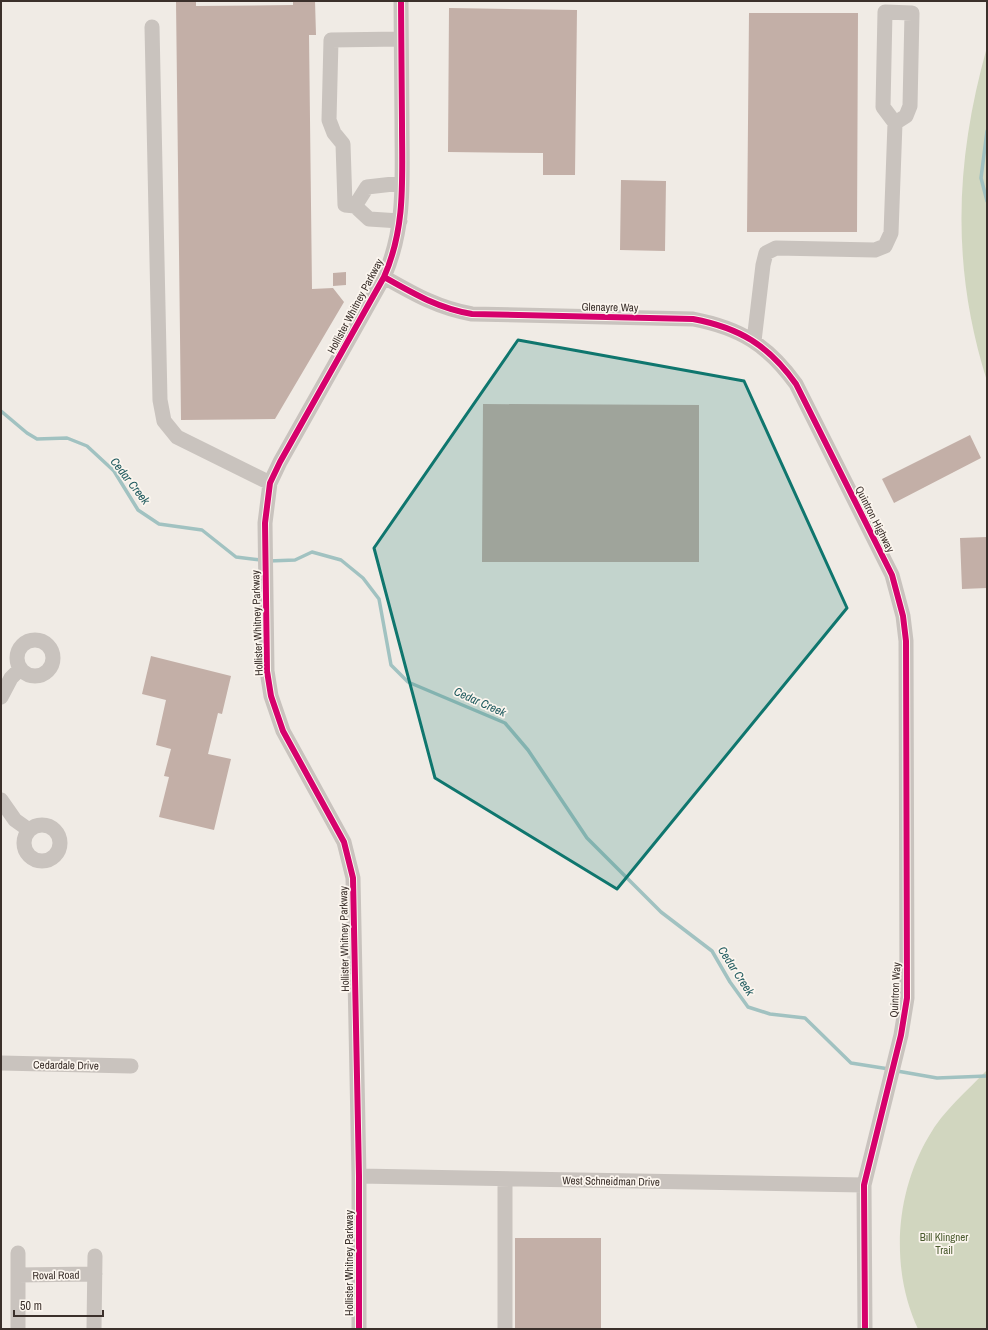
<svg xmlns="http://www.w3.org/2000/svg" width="988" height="1330" font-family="'Archivo Narrow',sans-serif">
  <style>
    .green { fill: #d1d6bf }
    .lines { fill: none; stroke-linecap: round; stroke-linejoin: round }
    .stream { stroke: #a1c2c1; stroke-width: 3.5 }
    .building { fill: #c3afa7 }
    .minor { stroke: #c9c3be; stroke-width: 15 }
    .cycleway-casing { stroke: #fbf5ee; stroke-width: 8 }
    .cycleway { stroke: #d6006c; stroke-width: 6 }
    .marked { fill: #0f766e; fill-opacity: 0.2; stroke: #0f766e; stroke-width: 3; stroke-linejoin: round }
    .labels { text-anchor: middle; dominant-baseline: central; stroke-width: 3.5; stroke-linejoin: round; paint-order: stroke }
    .street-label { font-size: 11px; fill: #3b302b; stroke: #fbf5ee }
    .park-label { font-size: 11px; fill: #4a5a2e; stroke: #fbf5ee }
    .water-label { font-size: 12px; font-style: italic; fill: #1f5a5e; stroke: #fbf5ee }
  </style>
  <rect width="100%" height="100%" fill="#f0ebe5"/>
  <path class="green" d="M987,47V381C951,267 955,161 987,47Z
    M987,1070V1329H918C890,1269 895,1193 929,1136C943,1111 967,1091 987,1070Z"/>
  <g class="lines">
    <path class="stream" d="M987,131L981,178L987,201
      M1,411L27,433L37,439L67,438L87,446L114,471L138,510L159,524L202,530L236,557L261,560
      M269,561L295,560L312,552L341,560L363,578L379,599L391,665L408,682L505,723L528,750L587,838L661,912L712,951L730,982L748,1007L770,1014L805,1018L851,1063L889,1069
      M897,1071L937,1078L987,1076"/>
  </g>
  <path class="building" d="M176,1H196V6L293,5V1H315L316,35H309L312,289L333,288L344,302L275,419L181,420Z
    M449,8L577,10L575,175H543V153L448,152Z
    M749,13H858L857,232H747Z
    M621,180L666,181L665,251L620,250Z
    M346,272V285L333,286V273Z
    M483,404L699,405V562H482Z
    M970,435L981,458L894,503L882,479Z
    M987,537V588L962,589L960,538Z
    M151,656L231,676L222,714L218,713L208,754L231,759L214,830L159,817L169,777L164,776L171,749L156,745L166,700L142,694Z
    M515,1238H601V1329H515Z"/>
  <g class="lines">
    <path class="minor" d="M152,27L160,400L164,421L177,437L270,483
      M355,206L367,187L402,183
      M400,221L369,219L355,206L345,205L343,144L334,133L329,120L331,40L401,39
      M384,277C414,294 438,308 472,314L693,319C740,328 768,345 796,384L892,575L903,616L906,641L907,998L901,1035L864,1185L865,1329
      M754,341L763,265L766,253L776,248L875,250L885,246L891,233L895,123L883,107L885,12L912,13L910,106L906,116L895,123
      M17 658a18 18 0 1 1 36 0a18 18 0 1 1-36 0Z
      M1,697L11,678L20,669
      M1,800L15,820L29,830
      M24 843a18 18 0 1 1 36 0a18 18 0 1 1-36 0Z
      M1,1063L131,1066
      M359,1176L864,1185
      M18,1275L95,1274
      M18,1329V1253
      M94,1329L95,1256
      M359,1329V1176L353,878L344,842L283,731L271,696L267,671L265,523L270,483L280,462L384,277C406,227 402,179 402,125C402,84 401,42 401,1
      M505,1329V1179"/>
    <g class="cycleway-casing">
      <path id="cycleway" d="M384,277C414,294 438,308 472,314L693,319C740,328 768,345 796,384L892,575L903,616L906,641L907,998L901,1035L864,1185L865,1329
        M359,1329V1176L353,878L344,842L283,731L271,696L267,671L265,523L270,483L280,462L384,277C406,227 402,179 402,125C402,84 401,42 401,1"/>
    </g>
    <use href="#cycleway" class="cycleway"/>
  </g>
  <path class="marked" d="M518,340L744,381L847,608L617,889L435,778L374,548Z"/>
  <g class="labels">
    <g class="street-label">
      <text transform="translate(355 306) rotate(-62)">Hollister Whitney Parkway</text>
      <text transform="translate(610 307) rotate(1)">Glenayre Way</text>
      <text transform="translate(875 519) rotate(63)">Quintron Highway</text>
      <text transform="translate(257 623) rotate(-92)">Hollister Whitney Parkway</text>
      <text transform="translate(344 939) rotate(-91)">Hollister Whitney Parkway</text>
      <text transform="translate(895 990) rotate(-87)">Quintron Way</text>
      <text transform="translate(66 1065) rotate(1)">Cedardale Drive</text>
      <text transform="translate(611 1181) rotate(1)">West Schneidman Drive</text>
      <text transform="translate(349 1263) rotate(-90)">Hollister Whitney Parkway</text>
      <text transform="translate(56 1275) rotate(-1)">Roval Road</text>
    </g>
    <g class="park-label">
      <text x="944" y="1237">Bill Klingner<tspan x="944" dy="13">Trail</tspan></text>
    </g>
    <g class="water-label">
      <text transform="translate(130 481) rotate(52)">Cedar Creek</text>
      <text transform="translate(480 702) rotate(24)">Cedar Creek</text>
      <text transform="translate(736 971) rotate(57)">Cedar Creek</text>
    </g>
  </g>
  <rect width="988" height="1330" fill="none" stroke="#3b302b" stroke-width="4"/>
  <path d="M14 1310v6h89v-6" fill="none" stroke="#3b302b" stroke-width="2"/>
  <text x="20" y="1310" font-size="12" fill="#3b302b" stroke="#fbf5ee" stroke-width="3" paint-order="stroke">50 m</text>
</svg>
